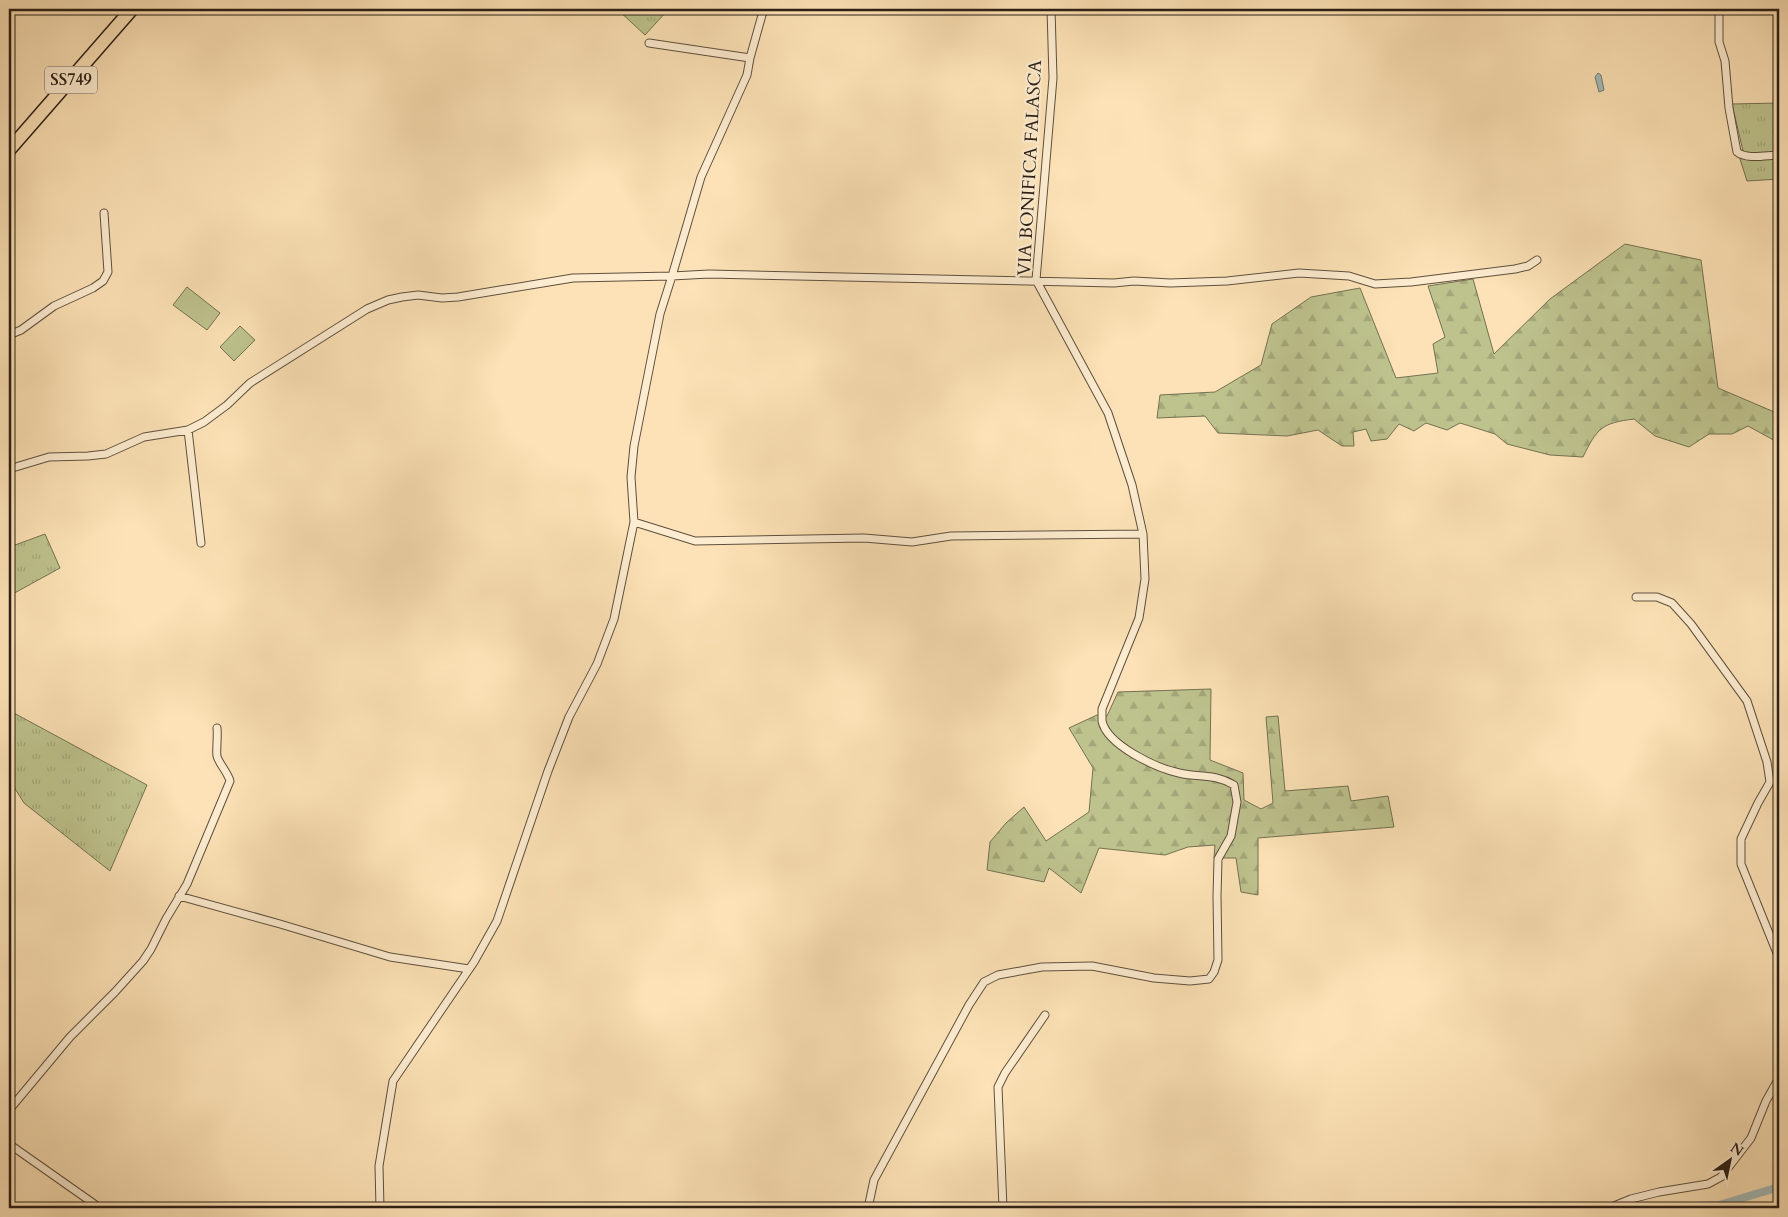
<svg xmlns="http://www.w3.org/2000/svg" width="1788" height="1217" font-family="Cardo,serif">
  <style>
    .grass { fill: url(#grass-tufts); stroke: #747152 }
    .forest { fill: url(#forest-firs); stroke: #747152 }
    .pitch { fill: #bec38e; stroke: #747152 }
    .water { fill: #a4bbb9; stroke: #737d77 }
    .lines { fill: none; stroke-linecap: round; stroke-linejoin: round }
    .canal { stroke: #a4bbb9; stroke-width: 8 }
    .street-casing { stroke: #5e503d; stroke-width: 9 }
    .highway-casing { stroke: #2a1f15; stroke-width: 15 }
    .street { stroke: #fdecd0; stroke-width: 7 }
    .highway { stroke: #fce2b6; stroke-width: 12 }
    .labels { text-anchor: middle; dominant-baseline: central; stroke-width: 4.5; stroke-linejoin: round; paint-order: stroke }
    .shield { fill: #fdecd0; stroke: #695c4d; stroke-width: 1 }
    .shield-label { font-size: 16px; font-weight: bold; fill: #2a1f15 }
    .street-label { font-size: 18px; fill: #2a1f15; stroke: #fdecd0 }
  </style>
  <defs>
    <pattern id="grass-tufts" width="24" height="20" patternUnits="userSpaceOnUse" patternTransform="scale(1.25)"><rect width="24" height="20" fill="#bec38e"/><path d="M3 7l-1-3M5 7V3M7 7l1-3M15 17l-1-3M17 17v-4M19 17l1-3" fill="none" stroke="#a3a77a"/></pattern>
    <pattern id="forest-firs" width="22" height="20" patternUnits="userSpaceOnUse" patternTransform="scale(1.25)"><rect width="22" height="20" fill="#bec38e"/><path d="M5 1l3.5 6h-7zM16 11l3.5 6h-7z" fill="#a3a77a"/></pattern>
  </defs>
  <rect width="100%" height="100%" fill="#fce2b6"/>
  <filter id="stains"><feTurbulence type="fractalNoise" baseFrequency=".004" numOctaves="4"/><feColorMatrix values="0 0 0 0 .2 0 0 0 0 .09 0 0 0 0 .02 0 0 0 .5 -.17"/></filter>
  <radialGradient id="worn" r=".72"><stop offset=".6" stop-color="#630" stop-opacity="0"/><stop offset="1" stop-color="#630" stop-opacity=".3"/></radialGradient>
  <path class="grass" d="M617,9H667L666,12L645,35Z
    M1779,103V179L1747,181L1740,159L1743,151L1732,104Z
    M9,527L15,545L45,534L60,568L9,596Z
    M9,704L12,712L147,785L110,871L24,803L9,779Z"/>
  <path class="forest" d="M1625,244L1701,260L1718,388L1779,414V443L1748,426L1732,434H1709L1689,447L1655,436L1634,419C1602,423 1597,428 1583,457L1550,455L1507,444L1495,434L1460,423L1447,430L1426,423L1414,431L1399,424L1387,439L1371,441L1366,429L1353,432L1354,446H1342L1318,430L1287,436L1218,433L1205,416L1157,418L1160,395L1215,392L1261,365L1272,324L1311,297L1360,288L1396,378L1438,373L1433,344L1445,337L1428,286L1473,279L1494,354L1550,299Z
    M1211,689L1210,760L1243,773L1244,800L1261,809L1273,803L1266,717L1278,716L1285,791L1348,786L1351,801L1388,796L1394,827L1258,838V895L1241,892L1236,858H1214L1215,845L1188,847L1165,855L1099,848L1081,893L1049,868L1044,882L987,870L990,842L1006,823L1024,807L1046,841L1089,812L1093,768L1069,728L1097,715L1107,716L1118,692Z"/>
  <path class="pitch" d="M187,287L220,313L207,330L173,305Z
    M240,326L255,340L234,361L220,347Z"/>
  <path class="water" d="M1598,73L1601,75L1604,90L1599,92L1595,77Z"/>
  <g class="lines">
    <path class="canal" d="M1648,1208L1719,1205L1779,1187"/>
    <g class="street-casing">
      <path id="street" d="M1719,9V42L1725,61L1729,108L1737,152C1747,160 1767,155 1779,155
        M649,43L750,58
        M9,335L21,330L54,306L93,288L103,281L108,272L104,213
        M188,430L201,543
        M9,469L49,457L88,456L106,454L144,437L188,430L204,422L227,405L250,383L367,309L388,300L402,297L418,295L442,298L458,297L573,278L672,276L701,177L747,75L750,58L762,15L765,9
        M634,522L695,541L864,538L912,542L951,536L1143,534
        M1636,597H1657L1672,603L1691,624L1747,701L1767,762L1770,782L1758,803L1741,839V864L1779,958
        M179,896L280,924L390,957L469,969
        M9,1110L70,1037L115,992L143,961L151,949L166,919L187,884L230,781C228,773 218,762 217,756C216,749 218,738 217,728
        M9,1144L100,1208
        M380,1208L379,1166L393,1081L474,962L497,921L548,771L569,717L597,664L614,619L634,522L631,477L634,446L660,314L672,276L709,274L1114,283L1134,281L1170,283L1227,281L1299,273L1349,276L1375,284L1411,282L1515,269L1528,266L1537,260
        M868,1208L874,1180L969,1005L984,982L998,975L1042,967L1092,966L1154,978L1190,981L1209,979L1214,972L1218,960L1217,896L1218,859L1231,836L1237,802L1234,785C1214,773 1200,778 1179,773C1156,768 1107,745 1102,721C1102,717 1102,713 1102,709L1139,618L1145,579L1143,534L1132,485L1108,413L1036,280L1053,78L1051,9
        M1003,1208L998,1087L1005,1073L1045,1015
        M1609,1208L1631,1199L1659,1192L1708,1184L1721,1177L1751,1138L1766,1101L1779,1078"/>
    </g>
    <g class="highway-casing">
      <path id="highway" d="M9,150L132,9"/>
    </g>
    <use href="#street" class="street"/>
    <use href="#highway" class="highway"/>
  </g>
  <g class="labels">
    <rect class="shield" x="45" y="66.5" width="52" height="27" rx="4"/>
    <g class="shield-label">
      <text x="71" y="80">SS749</text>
    </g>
    <g class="street-label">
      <text transform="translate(1030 168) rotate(-87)">VIA BONIFICA FALASCA</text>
    </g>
  </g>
  <rect width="1788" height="1217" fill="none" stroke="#fce2b6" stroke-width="30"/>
  <rect x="10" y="10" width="1768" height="1197" fill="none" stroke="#2a1f15" stroke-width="2.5"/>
  <rect x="15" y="15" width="1758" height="1187" fill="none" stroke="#2a1f15"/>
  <g transform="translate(1730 1160) rotate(33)" stroke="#fdecd0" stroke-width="4" paint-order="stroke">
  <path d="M0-4L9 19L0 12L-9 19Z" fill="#2a1f15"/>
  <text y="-8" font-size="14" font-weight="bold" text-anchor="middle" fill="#2a1f15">N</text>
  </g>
  <rect width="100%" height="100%" filter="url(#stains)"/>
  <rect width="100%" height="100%" fill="url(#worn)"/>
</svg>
